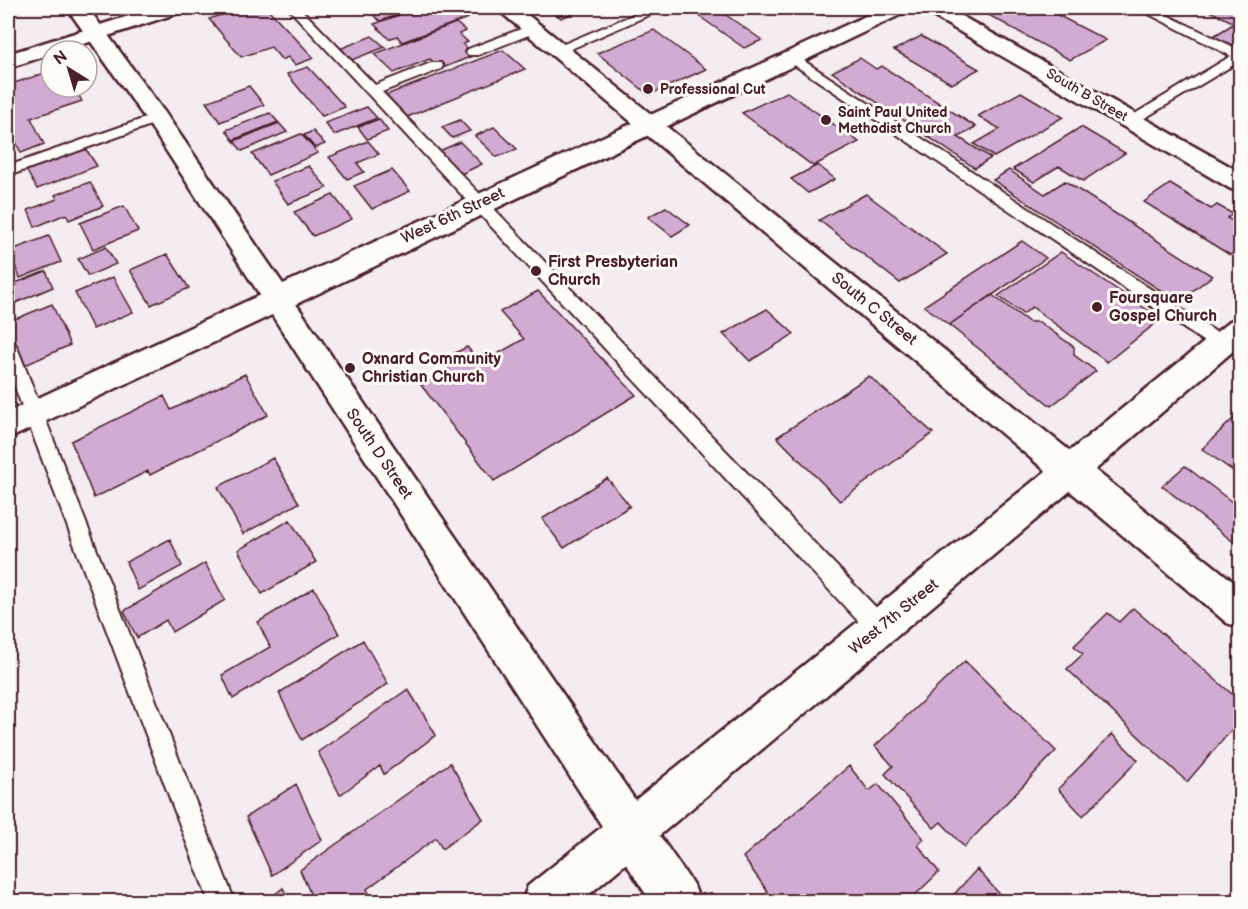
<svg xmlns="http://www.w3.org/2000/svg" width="1248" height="909" font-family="'Balsamiq Sans',sans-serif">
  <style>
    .building { fill: #d2abd3; stroke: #4a1f2b; stroke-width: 1.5 }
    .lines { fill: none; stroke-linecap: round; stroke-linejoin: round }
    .service-casing { stroke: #4a1f2b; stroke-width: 4 }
    .minor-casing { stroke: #4a1f2b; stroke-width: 5 }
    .tertiary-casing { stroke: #4a1f2b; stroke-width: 5 }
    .service { fill: #fdfcf7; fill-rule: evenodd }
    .minor { fill: #fdfcf7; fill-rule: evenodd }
    .tertiary { fill: #fdfcf7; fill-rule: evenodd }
    .poi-dot { fill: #4a1f2b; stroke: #fdfcf7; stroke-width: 2 }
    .labels { text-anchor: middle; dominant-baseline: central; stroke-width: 6; stroke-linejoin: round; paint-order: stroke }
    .far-poi-label { font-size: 14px; font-weight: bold; fill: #4a1f2b; stroke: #fdfcf7; text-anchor: start }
    .far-street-label { font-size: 14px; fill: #4a1f2b; stroke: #fdfcf7 }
    .street-label { font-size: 16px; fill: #4a1f2b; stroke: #fdfcf7 }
    .poi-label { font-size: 16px; font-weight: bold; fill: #4a1f2b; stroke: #fdfcf7; text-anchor: start }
  </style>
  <rect width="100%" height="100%" fill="#f4ecf0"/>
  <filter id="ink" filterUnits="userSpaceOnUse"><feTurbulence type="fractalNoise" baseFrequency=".0167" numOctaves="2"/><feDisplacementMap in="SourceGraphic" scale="12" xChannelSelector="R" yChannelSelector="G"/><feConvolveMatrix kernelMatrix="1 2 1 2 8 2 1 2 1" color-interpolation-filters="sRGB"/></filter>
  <g filter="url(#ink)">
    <path class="building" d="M241,8H267L314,58L295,65L288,57L282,60L271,47L241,57L209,19Z
      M380,8H417L380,21L369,11Z
      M419,8H456L468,18L402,42L397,36L389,39L374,24Z
      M547,8H588L561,18Z
      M716,8L762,40L744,48L699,16Z
      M810,8H838L822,15Z
      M980,8H1044L1106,40L1070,60L985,13L988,12Z
      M1212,8H1240V47L1237,49L1212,37L1235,23L1207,10Z
      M456,23L466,31L459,34L468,42L463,44L475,55L440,69L430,59L394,73L374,54Z
      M654,30L706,69L649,95L597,53Z
      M372,36L385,47L349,61L337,50Z
      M921,36L979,69L952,84L894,50Z
      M503,50L525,69L407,117L386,95Z
      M860,58L876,69L882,66L976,127L958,137L991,158L975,168L832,72Z
      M308,67L345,107L322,116L287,74Z
      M51,71V87H74L82,101L31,118L44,144L21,153L8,125V85Z
      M249,86L264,105L220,122L206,102Z
      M787,92L859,142L813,166L742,113Z
      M1021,92L1063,117L994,157L974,144L1000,129L978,116Z
      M367,107L377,118L334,135L325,123Z
      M270,113L278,122L233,140L226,130Z
      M379,119L388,131L367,139L358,127Z
      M460,120L470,131L452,138L442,127Z
      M279,123L287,132L242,151L234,141Z
      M494,127L517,149L497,157L475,136Z
      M1081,127L1125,153L1083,181L1059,166L1034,182L1013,169Z
      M313,131L325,144L315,148L304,135Z
      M301,134L318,153L268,175L252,154Z
      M368,141L379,154L357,163L364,172L347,179L329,157Z
      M460,142L482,164L461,174L439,151Z
      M84,146L97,166L37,189L25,168Z
      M818,165L835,179L808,193L791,179Z
      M309,166L327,188L288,204L272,181Z
      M392,170L410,191L372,209L354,186Z
      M1009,170L1045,194L1065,181L1212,276L1178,302L993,180Z
      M90,182L103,206L69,220L66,214L35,227L28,210L57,199L55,195Z
      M1170,184L1211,209L1217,205L1233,214L1227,218L1240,225V247L1230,255L1144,202Z
      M866,194L947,254L900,283L819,220Z
      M333,195L352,219L313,236L294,212Z
      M124,206L138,231L93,249L80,223Z
      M666,207L690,225L672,236L648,217Z
      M49,236L61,262L20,278L9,251Z
      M1022,241L1046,258L949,325L924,306Z
      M106,247L116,264L88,276L78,259Z
      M1061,252L1161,319L1107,362L1032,307L1023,314L998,296Z
      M167,254L189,288L151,305L130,270Z
      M46,271L53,287L8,306V286Z
      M113,277L133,312L93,329L75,293Z
      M538,291L636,395L494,481L421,385L449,370L441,360L467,347L481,363L524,339L500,312Z
      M992,295L1029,322H1039L1074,347V355L1096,371L1051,406L949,325Z
      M52,304L70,345L23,366L8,322Z
      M767,309L794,334L750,361L723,334Z
      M245,374L268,415L150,475L148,471L94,498L71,441L164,396L171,410Z
      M869,376L933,433L840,501L777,437Z
      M1240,412V474L1239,475L1202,449Z
      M273,458L299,503L243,534L218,487Z
      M1185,466L1240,508V547L1162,486Z
      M607,478L630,506L564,548L542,519Z
      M290,520L316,562L262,594L238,550Z
      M170,539L182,566L138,590L126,562Z
      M205,563L225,600L172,632L166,620L137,638L124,611Z
      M314,588L339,634L233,699L222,675L270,647L258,622Z
      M1133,608L1240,701V720L1187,782L1067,669L1083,654L1074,646L1108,613L1119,622Z
      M363,640L388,684L302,740L279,693Z
      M965,661L1056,751L964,847L941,822L934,828L885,774L893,766L875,746Z
      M408,689L436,735L384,774L380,766L340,795L318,752Z
      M1112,734L1138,760L1083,816L1058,789Z
      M450,763L483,819L442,849L436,838L367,889L370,895L361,902H314L300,870Z
      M849,766L869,791L878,784L924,839L918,845L939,872L908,902H775L743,857Z
      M296,784L322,840L272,875L246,817Z
      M977,869L1005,900L1004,902H947Z
      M283,888L290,902H265Z"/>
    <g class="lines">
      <g class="service-casing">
        <path id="service" d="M288,8H300L375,85L431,63H441L443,66L441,69L382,92L888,620L891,628L888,636L880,639L872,636Z
          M649,8H665L564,52H554L552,49Z
          M1137,8H1152L1240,50V61L1133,125L1126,121L1128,118L1231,56Z
          M534,24L540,28L539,31L478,55H468L466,52L468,49Z
          M792,53L1228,340L1231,345L1228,350L1222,352L1216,350L787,60L785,57Z
          M157,114L162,115L164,118L162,121L8,176V166Z
          M8,340L14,342L17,347L235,902H209L8,369Z"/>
      </g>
      <g class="minor-casing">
        <path id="minor" d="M67,8H88L165,113L283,284L883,8H909L906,12L296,304L694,886L700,902H651L272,315L8,439V412L260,295L147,121Z
          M922,8H947L1240,172V191L1231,189L926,12Z"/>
      </g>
      <g class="tertiary-casing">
        <path id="tertiary" d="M154,8H185L181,12L62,51H51V54L8,68V54Z
          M496,8H519L1070,451L1230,321L1240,318V345L1095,470L1240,587V628L1227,623L1070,491L580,902H522L528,886L1046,471Z"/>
      </g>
      <use href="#service" class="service"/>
      <use href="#minor" class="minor"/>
      <use href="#tertiary" class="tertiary"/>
    </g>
  </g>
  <g class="poi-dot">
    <circle cx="648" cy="89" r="6"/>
    <circle cx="826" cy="120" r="6"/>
    <circle cx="536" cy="271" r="6"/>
    <circle cx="1097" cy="307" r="6"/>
    <circle cx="350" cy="368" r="6"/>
  </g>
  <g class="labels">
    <g class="far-poi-label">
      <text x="660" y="89">Professional Cut</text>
      <text x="838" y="112">Saint Paul United<tspan x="838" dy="16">Methodist Church</tspan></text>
    </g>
    <g class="far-street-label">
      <text transform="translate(1087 95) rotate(30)">South B Street</text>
    </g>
    <g class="street-label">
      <text transform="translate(453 216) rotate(-25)">West 6th Street</text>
      <text transform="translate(874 309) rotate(39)">South C Street</text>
      <text transform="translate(379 454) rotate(56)">South D Street</text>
      <text transform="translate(894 617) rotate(-39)">West 7th Street</text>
    </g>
    <g class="poi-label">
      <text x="548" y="262">First Presbyterian<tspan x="548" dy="18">Church</tspan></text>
      <text x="1109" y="298">Foursquare<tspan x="1109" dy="18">Gospel Church</tspan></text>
      <text x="362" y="359">Oxnard Community<tspan x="362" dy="18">Christian Church</tspan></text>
    </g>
  </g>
  <rect width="1248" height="909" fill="none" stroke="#fdfcf7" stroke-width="30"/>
  <rect x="15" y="15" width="1218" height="879" fill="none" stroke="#4a1f2b" stroke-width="2" filter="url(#ink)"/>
  <g transform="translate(69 69) rotate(323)"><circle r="28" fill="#fdfcf7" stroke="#b5a4a5" stroke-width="1.5"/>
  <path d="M0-4.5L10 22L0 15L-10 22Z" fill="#4a1f2b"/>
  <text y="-9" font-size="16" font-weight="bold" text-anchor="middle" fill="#4a1f2b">N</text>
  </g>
</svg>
